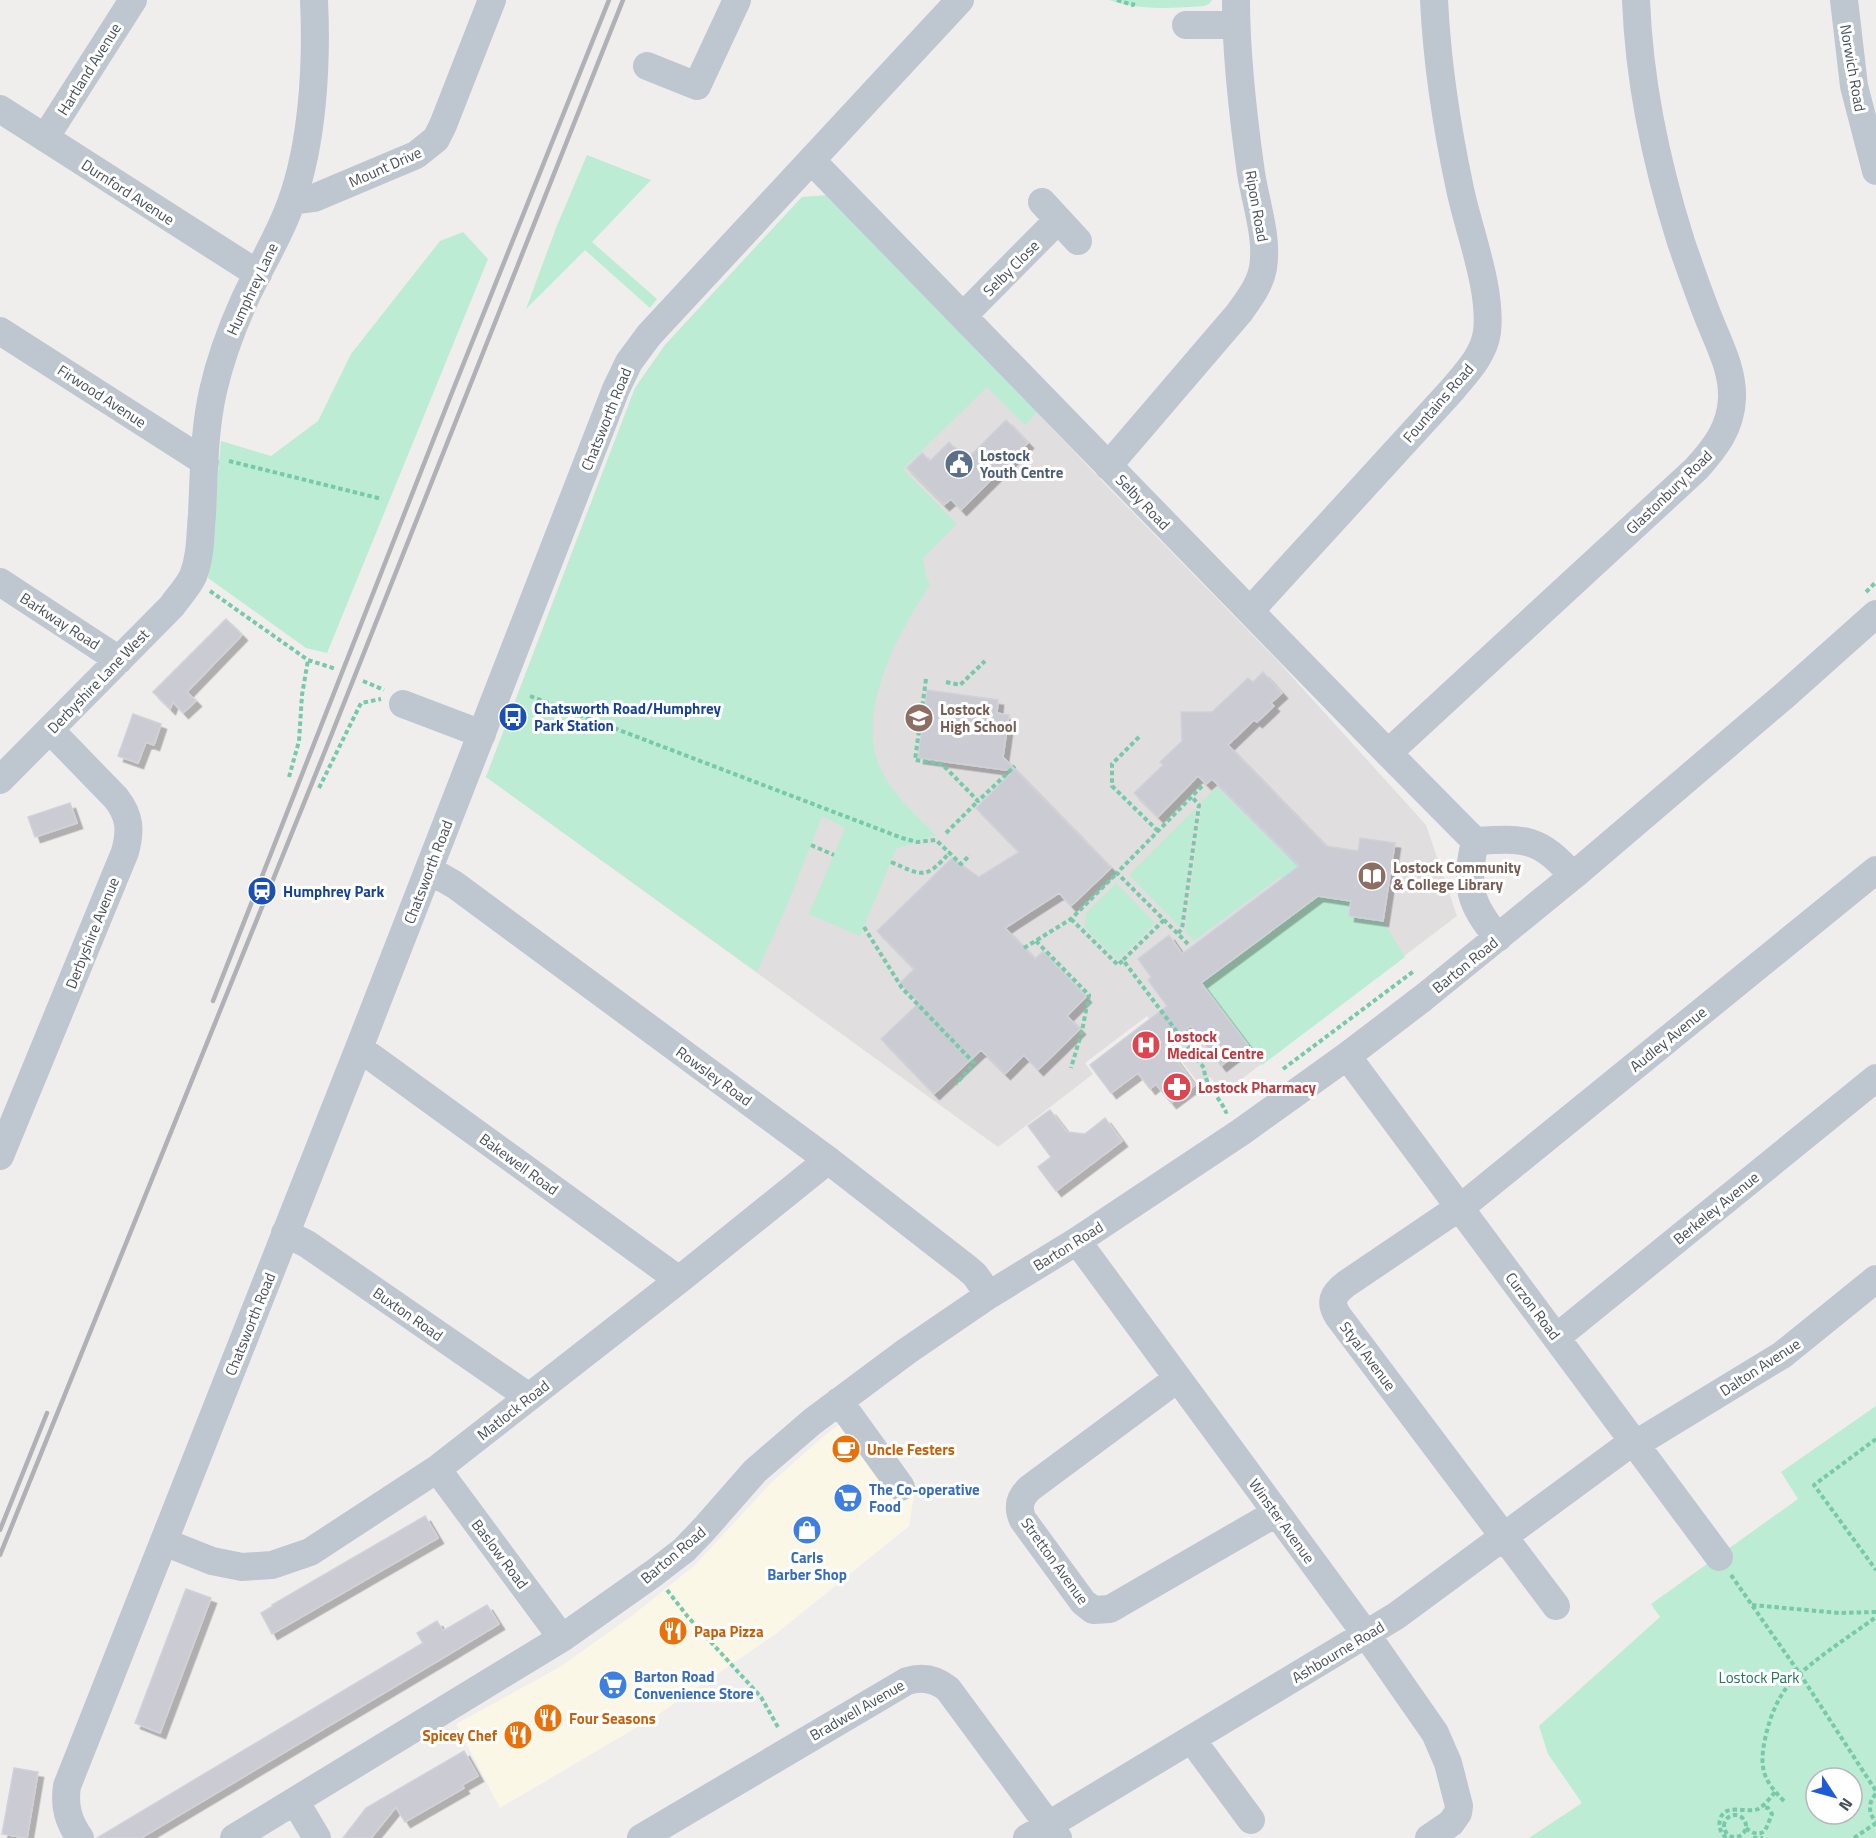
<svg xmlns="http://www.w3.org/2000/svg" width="1876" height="1838" font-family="'Titillium Web',sans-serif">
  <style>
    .commercial { fill: #fbf7e6 }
    .education { fill: #e1dedf }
    .green { fill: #bcecd4; fill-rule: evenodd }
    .building { fill: #cacbd3; stroke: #d1d2d8; stroke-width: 1.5; filter: url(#shadow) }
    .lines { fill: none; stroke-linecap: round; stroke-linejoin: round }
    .path { stroke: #76c9a9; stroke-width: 4; stroke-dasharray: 4.5 3; stroke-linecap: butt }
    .minor { stroke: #bec6cf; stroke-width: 28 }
    .rail { stroke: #afb1b7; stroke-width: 4.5 }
    .labels { text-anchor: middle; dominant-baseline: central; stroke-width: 6; stroke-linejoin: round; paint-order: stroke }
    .street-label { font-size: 15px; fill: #464e5a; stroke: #fff }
    .service-label { font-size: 15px; font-weight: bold; fill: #4e5e75; stroke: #fff; text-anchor: start }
    .transit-label { font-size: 15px; font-weight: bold; fill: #164399; stroke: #fff; text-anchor: start }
    .education-label { font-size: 15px; font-weight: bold; fill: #785e54; stroke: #fff; text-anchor: start }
    .health-label { font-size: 15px; font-weight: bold; fill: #be3a42; stroke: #fff; text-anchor: start }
    .food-label { font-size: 15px; font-weight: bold; fill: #c56008; stroke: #fff; text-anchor: start }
    .shop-label { font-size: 15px; font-weight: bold; fill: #366cbe; stroke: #fff; text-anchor: start }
    .park-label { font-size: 15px; fill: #1a7853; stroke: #fff }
  </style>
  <defs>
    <filter id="shadow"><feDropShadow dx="5.5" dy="5.5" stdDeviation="0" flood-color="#0004"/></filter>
  </defs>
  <rect width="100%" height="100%" fill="#f0eded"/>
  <path class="commercial" d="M861,1408L916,1483L909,1526L777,1633L656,1716L500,1808L456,1724L560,1667L633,1615L694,1566L772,1482L824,1436Z"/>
  <path class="education" d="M802,197L1037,412L1104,483L1276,659L1426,825L1457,916L1223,1093L1210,1077L1200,1085L1147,1016L1085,1063L1093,1074L998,1147L486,777L635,388L665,345Z"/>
  <path class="green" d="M1109,0H1212L1209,4L1204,6C1171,8 1141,11 1109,0Z
    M587,155L651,180L592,242L657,299L650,308L585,250L526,309L556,228Z
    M827,195L1037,412L1025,425L987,387L903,469L957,524L923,558L926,575L930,586C899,629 859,706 877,760C888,791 914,813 936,835L896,849L860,936L809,914L845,828L822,816L787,905L757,972L486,777L635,388L665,345L802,197Z
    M463,232L488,259L327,653L306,648L208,578L221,441L271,456L318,421L351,354L440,241Z
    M1217,787L1285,854L1293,847L1300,855L1296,882L1288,888L1280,877L1194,941L1185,932L1202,801Z
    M1196,808L1180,927L1129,875Z
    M1116,883L1155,923L1118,960L1085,928L1086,913Z
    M1318,896L1351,901L1349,916L1383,921L1405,957L1262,1065L1201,983Z
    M1876,1406V1838H1529L1582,1803L1548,1754L1539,1726L1660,1617L1651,1604L1798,1499L1781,1472ZM1816,1778H1852V1814H1816Z"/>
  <path class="building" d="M1006,420L1028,443L961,510L951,499L944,505L907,468L922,453L930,461L949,442L966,460Z
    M226,619L242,635L187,692L196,701L183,713L173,702L170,709L153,692Z
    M1263,672L1282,693L1271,703L1274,706L1257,722L1254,720L1228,745L1326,846L1358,851L1360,838L1395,843L1383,921L1349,916L1351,901L1318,896L1201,983L1248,1045L1221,1066L1191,1026L1165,1045L1195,1085L1171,1103L1156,1084L1150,1089L1138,1073L1111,1093L1090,1065L1167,1006L1148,980L1151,977L1138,959L1169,935L1182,954L1299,866L1212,779L1206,784L1198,776L1158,817L1134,793L1163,765L1160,762L1182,741L1181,712H1212L1248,678L1253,682Z
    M927,690L998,700L997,713L1009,715L1003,757L1111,868L1071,906L1059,893L1005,928L1035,959L1043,951L1086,997L1067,1016L1080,1029L1038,1070L1024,1055L1005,1074L981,1050L934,1094L881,1039L919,1003L900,983L914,969L877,931L952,858L979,877L1019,852L976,808L1013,771L918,758Z
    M133,714L161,724L154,745L146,742L138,763L118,756Z
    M70,803L77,823L35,837L28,817Z
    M1050,1110L1067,1132L1085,1134L1105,1118L1122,1141L1056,1191L1038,1167L1051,1157L1028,1126Z
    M425,1516L438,1538L272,1634L261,1613L273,1606L272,1605Z
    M186,1589L211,1598L160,1733L135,1723Z
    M487,1605L499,1624L451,1653L141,1838H97L423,1643L417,1633L437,1621L443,1631Z
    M464,1751L478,1776L462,1785L464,1788L405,1822L396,1807L371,1838H343L366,1808Z
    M14,1768L38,1772L27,1838L2,1834Z"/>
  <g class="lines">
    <path class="path" d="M1117,0L1133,5L1134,0
      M229,461L382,499
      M210,591L308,660L336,669
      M1866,592L1876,582
      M926,679L915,760L942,764L978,801L1015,766
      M363,681L384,690
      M946,682L960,685L985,661
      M530,696L902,838L917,842L936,840L961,864L970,855
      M1139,737L1112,764V786L1158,831
      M289,777L299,741L302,695L308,660
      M319,788L361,703L381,699
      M946,833L978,801
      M811,845L834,855
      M891,862C922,875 925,881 950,852
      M1071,919L1118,965L1123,960
      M1164,920L1123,960L1204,1068C1205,1086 1219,1096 1226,1112L1227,1111
      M864,927L902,988L974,1063L956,1084
      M1178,933L1182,929L1199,805L1192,797
      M1036,941L1089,995L1082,1031L1071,1068
      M1188,944L1117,873L1202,786
      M1024,948L1071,919L1117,873
      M1283,1069L1414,971
      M1876,1439L1814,1485L1876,1570
      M1731,1575L1800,1674L1876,1791
      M667,1590L688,1617L761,1697L779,1729
      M1752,1605L1839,1613L1876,1612
      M1876,1794C1868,1802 1868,1813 1876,1822
      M1784,1801C1763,1780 1759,1768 1765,1739C1768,1725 1773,1709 1781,1696C1795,1670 1851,1636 1876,1617
      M1724 1826a11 11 0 1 1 22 0a11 11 0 1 1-22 0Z
      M1746,1828C1752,1833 1758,1836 1765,1831L1772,1814L1768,1808L1762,1807
      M1726,1838C1721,1833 1718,1827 1720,1820C1724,1802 1747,1814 1758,1809C1764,1806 1771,1797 1775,1792
      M1753,1838H1763
      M1854,1838L1876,1823"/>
    <path class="minor" d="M1844,0L1854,86L1876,171
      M1186,25H1236
      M647,66L697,86L737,0
      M0,109L258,274
      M45,138L133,0
      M812,161L1388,753L1475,841
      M292,201L314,198L416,155L436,139L443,125L492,0
      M1042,202L1078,241
      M963,316L1058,220
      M0,331L205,462
      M1108,466L1239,313C1249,299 1260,285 1263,268C1268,237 1256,205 1251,173C1243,116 1236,58 1236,0
      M0,582L119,660
      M1250,611L1452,390C1466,373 1484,355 1487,332C1492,289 1469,232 1460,189C1447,128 1437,63 1434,0
      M403,704L482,734
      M1388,753L1696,469C1715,448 1731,428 1732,398C1733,370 1719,344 1709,319C1699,294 1690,268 1681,242C1657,166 1639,80 1636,0
      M0,780L172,606C178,597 188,587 193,576C201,556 200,535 202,514C204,473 204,431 213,391C220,360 231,330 244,301C259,268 279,237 291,203C313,143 317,63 314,0
      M429,870L455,885L828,1160L967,1268L975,1275L989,1295
      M1498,938C1469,903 1465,886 1475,841C1525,838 1539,837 1573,876
      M359,1048L679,1280
      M1347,1056L1719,1557
      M0,1156L125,852C131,830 130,816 116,798L50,730
      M285,1233L307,1244L529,1397
      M1077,1241L1373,1644L1435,1733L1448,1763L1459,1806L1458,1813L1451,1823L1429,1838
      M1557,1337L1876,1078
      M1177,1379L1030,1488C1020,1497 1017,1507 1023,1520L1083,1602L1093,1610L1110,1609L1276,1513
      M839,1401L901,1487
      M437,1469L562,1638
      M164,1542L212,1561L242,1567L272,1565L310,1552L437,1469L679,1280L828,1160
      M1556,1606L1338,1316C1329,1302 1333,1294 1346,1284L1470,1200L1876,870
      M1192,1740L1251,1820
      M295,1801L317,1838
      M80,1838C68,1821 64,1806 67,1786L359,1048L616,389L629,362L649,335L960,0
      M234,1838L562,1638L654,1573L684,1550L705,1528L755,1471L813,1421L907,1351L989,1295L1077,1241L1241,1132L1347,1056L1423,998L1573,876L1784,696L1876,614
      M641,1838L907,1681C923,1676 936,1679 948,1689L1058,1838
      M1027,1838L1396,1616L1624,1448L1644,1439L1782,1355L1876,1279"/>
    <path class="rail" d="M213,1001L451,395L609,0
      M0,1530L47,1413
      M0,1555L323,756L623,0"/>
  </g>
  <defs>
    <g id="civic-disc" transform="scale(1.5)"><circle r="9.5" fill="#5c6f8a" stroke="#fff"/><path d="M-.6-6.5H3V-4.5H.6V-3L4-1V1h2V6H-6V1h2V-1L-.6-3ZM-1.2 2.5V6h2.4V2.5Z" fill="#fff"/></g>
    <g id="bus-disc" transform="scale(1.5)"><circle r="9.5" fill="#1a4fb4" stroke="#fff"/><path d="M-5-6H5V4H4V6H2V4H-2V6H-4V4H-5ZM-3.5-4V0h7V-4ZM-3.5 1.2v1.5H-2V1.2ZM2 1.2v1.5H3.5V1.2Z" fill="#fff"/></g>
    <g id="school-disc" transform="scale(1.5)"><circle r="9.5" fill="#8d6e63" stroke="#fff"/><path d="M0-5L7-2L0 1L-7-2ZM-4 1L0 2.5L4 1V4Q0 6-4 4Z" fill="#fff"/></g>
    <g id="library-disc" transform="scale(1.5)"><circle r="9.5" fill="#8d6e63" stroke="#fff"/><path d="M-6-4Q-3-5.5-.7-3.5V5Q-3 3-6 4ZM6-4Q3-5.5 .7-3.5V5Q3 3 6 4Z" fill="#fff"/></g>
    <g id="station-disc" transform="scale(1.5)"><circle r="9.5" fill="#1a4fb4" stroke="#fff"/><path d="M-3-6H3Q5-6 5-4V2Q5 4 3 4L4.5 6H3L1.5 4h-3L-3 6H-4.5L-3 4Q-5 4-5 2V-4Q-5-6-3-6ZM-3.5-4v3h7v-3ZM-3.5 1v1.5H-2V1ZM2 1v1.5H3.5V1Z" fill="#fff"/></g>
    <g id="hospital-disc" transform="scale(1.5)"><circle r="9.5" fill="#e0444e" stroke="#fff"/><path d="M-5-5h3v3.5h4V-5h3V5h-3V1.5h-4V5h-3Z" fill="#fff"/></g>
    <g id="pharmacy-disc" transform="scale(1.5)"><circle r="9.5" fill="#e0444e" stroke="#fff"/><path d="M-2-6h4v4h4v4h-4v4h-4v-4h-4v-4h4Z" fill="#fff"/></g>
    <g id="cafe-disc" transform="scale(1.5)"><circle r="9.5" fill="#e8710a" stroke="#fff"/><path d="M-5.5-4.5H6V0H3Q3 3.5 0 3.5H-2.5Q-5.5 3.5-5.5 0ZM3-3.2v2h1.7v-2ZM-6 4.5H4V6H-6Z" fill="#fff"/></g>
    <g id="supermarket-disc" transform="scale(1.5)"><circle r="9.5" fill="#3f7fe0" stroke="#fff"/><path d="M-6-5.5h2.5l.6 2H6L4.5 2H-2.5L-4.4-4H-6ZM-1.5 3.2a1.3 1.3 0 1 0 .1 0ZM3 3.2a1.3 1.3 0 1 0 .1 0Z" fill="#fff"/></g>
    <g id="shop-disc" transform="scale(1.5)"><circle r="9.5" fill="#3f7fe0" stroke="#fff"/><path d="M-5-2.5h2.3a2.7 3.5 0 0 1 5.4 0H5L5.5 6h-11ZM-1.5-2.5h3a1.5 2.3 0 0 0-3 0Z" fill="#fff"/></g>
    <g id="restaurant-disc" transform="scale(1.5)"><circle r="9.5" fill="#e8710a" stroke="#fff"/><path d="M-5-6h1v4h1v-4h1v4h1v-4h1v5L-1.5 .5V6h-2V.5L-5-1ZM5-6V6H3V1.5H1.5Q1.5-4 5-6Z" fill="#fff"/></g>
  </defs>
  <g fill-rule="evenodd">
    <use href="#civic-disc" x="959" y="464"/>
    <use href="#bus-disc" x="513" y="717"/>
    <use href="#school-disc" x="919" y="718"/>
    <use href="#library-disc" x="1372" y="876"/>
    <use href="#station-disc" x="262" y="891"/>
    <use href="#hospital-disc" x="1146" y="1045"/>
    <use href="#pharmacy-disc" x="1177" y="1087"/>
    <use href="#cafe-disc" x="846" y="1449"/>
    <use href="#supermarket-disc" x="848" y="1498"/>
    <use href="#shop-disc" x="807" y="1530"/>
    <use href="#restaurant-disc" x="673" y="1631"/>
    <use href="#supermarket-disc" x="613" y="1685"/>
    <use href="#restaurant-disc" x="548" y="1718"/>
    <use href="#restaurant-disc" x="518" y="1735"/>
  </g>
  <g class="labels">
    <g class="street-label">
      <text transform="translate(1853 68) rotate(80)">Norwich Road</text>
      <text transform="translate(89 69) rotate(-58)">Hartland Avenue</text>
      <text transform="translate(385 167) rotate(-24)">Mount Drive</text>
      <text transform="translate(128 192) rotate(33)">Durnford Avenue</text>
      <text transform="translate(1257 206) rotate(80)">Ripon Road</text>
      <text transform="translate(1011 268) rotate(-45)">Selby Close</text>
      <text transform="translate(252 289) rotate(-65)">Humphrey Lane</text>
      <text transform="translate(102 396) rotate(33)">Firwood Avenue</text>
      <text transform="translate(1438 403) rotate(-49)">Fountains Road</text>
      <text transform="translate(606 419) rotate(-68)">Chatsworth Road</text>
      <text transform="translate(1669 492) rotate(-44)">Glastonbury Road</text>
      <text transform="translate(1143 502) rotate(46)">Selby Road</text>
      <text transform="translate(60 621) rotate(33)">Barkway Road</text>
      <text transform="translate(98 681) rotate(-46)">Derbyshire Lane West</text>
      <text transform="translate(428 872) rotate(-69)">Chatsworth Road</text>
      <text transform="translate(92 933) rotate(-68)">Derbyshire Avenue</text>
      <text transform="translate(1465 965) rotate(-39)">Barton Road</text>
      <text transform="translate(1668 1039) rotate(-39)">Audley Avenue</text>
      <text transform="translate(714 1076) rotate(36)">Rowsley Road</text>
      <text transform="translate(519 1164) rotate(36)">Bakewell Road</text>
      <text transform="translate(1716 1208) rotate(-39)">Berkeley Avenue</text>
      <text transform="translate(1068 1246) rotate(-32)">Barton Road</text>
      <text transform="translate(1533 1306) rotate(53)">Curzon Road</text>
      <text transform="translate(408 1314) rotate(35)">Buxton Road</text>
      <text transform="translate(250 1324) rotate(-68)">Chatsworth Road</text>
      <text transform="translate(1368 1356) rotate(53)">Styal Avenue</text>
      <text transform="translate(1760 1367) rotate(-33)">Dalton Avenue</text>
      <text transform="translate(513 1410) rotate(-38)">Matlock Road</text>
      <text transform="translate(1282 1521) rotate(54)">Winster Avenue</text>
      <text transform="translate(500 1554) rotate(53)">Baslow Road</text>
      <text transform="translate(673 1555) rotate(-40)">Barton Road</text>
      <text transform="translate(1055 1561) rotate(54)">Stretton Avenue</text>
      <text transform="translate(1338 1652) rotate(-31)">Ashbourne Road</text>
      <text transform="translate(857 1710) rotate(-30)">Bradwell Avenue</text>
    </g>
    <g class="service-label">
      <text x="980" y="455">Lostock<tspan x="980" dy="17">Youth Centre</tspan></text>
    </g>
    <g class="transit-label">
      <text x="534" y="708">Chatsworth Road/Humphrey<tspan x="534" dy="17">Park Station</tspan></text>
      <text x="283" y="891">Humphrey Park</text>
    </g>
    <g class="education-label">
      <text x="940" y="709">Lostock<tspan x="940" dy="17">High School</tspan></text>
      <text x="1393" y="867">Lostock Community<tspan x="1393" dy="17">&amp; College Library</tspan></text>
    </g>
    <g class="health-label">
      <text x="1167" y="1036">Lostock<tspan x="1167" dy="17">Medical Centre</tspan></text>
      <text x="1198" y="1087">Lostock Pharmacy</text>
    </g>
    <g class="food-label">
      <text x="867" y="1449">Uncle Festers</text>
      <text x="694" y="1631">Papa Pizza</text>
      <text x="569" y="1718">Four Seasons</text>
      <text x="497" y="1735" text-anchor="end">Spicey Chef</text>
    </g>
    <g class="shop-label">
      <text x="869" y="1489">The Co-operative<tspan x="869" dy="17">Food</tspan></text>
      <text x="807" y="1557" text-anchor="middle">Carls<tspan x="807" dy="17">Barber Shop</tspan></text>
      <text x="634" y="1676">Barton Road<tspan x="634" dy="17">Convenience Store</tspan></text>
    </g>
    <g class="park-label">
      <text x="1759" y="1677">Lostock Park</text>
    </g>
  </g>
  <g transform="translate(1834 1796) rotate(126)"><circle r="28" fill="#ffffff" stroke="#b5b8bd" stroke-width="1.5"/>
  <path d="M0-4.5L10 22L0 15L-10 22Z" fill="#205bd7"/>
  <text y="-9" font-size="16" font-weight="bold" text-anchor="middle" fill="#464e5a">N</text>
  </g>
</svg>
